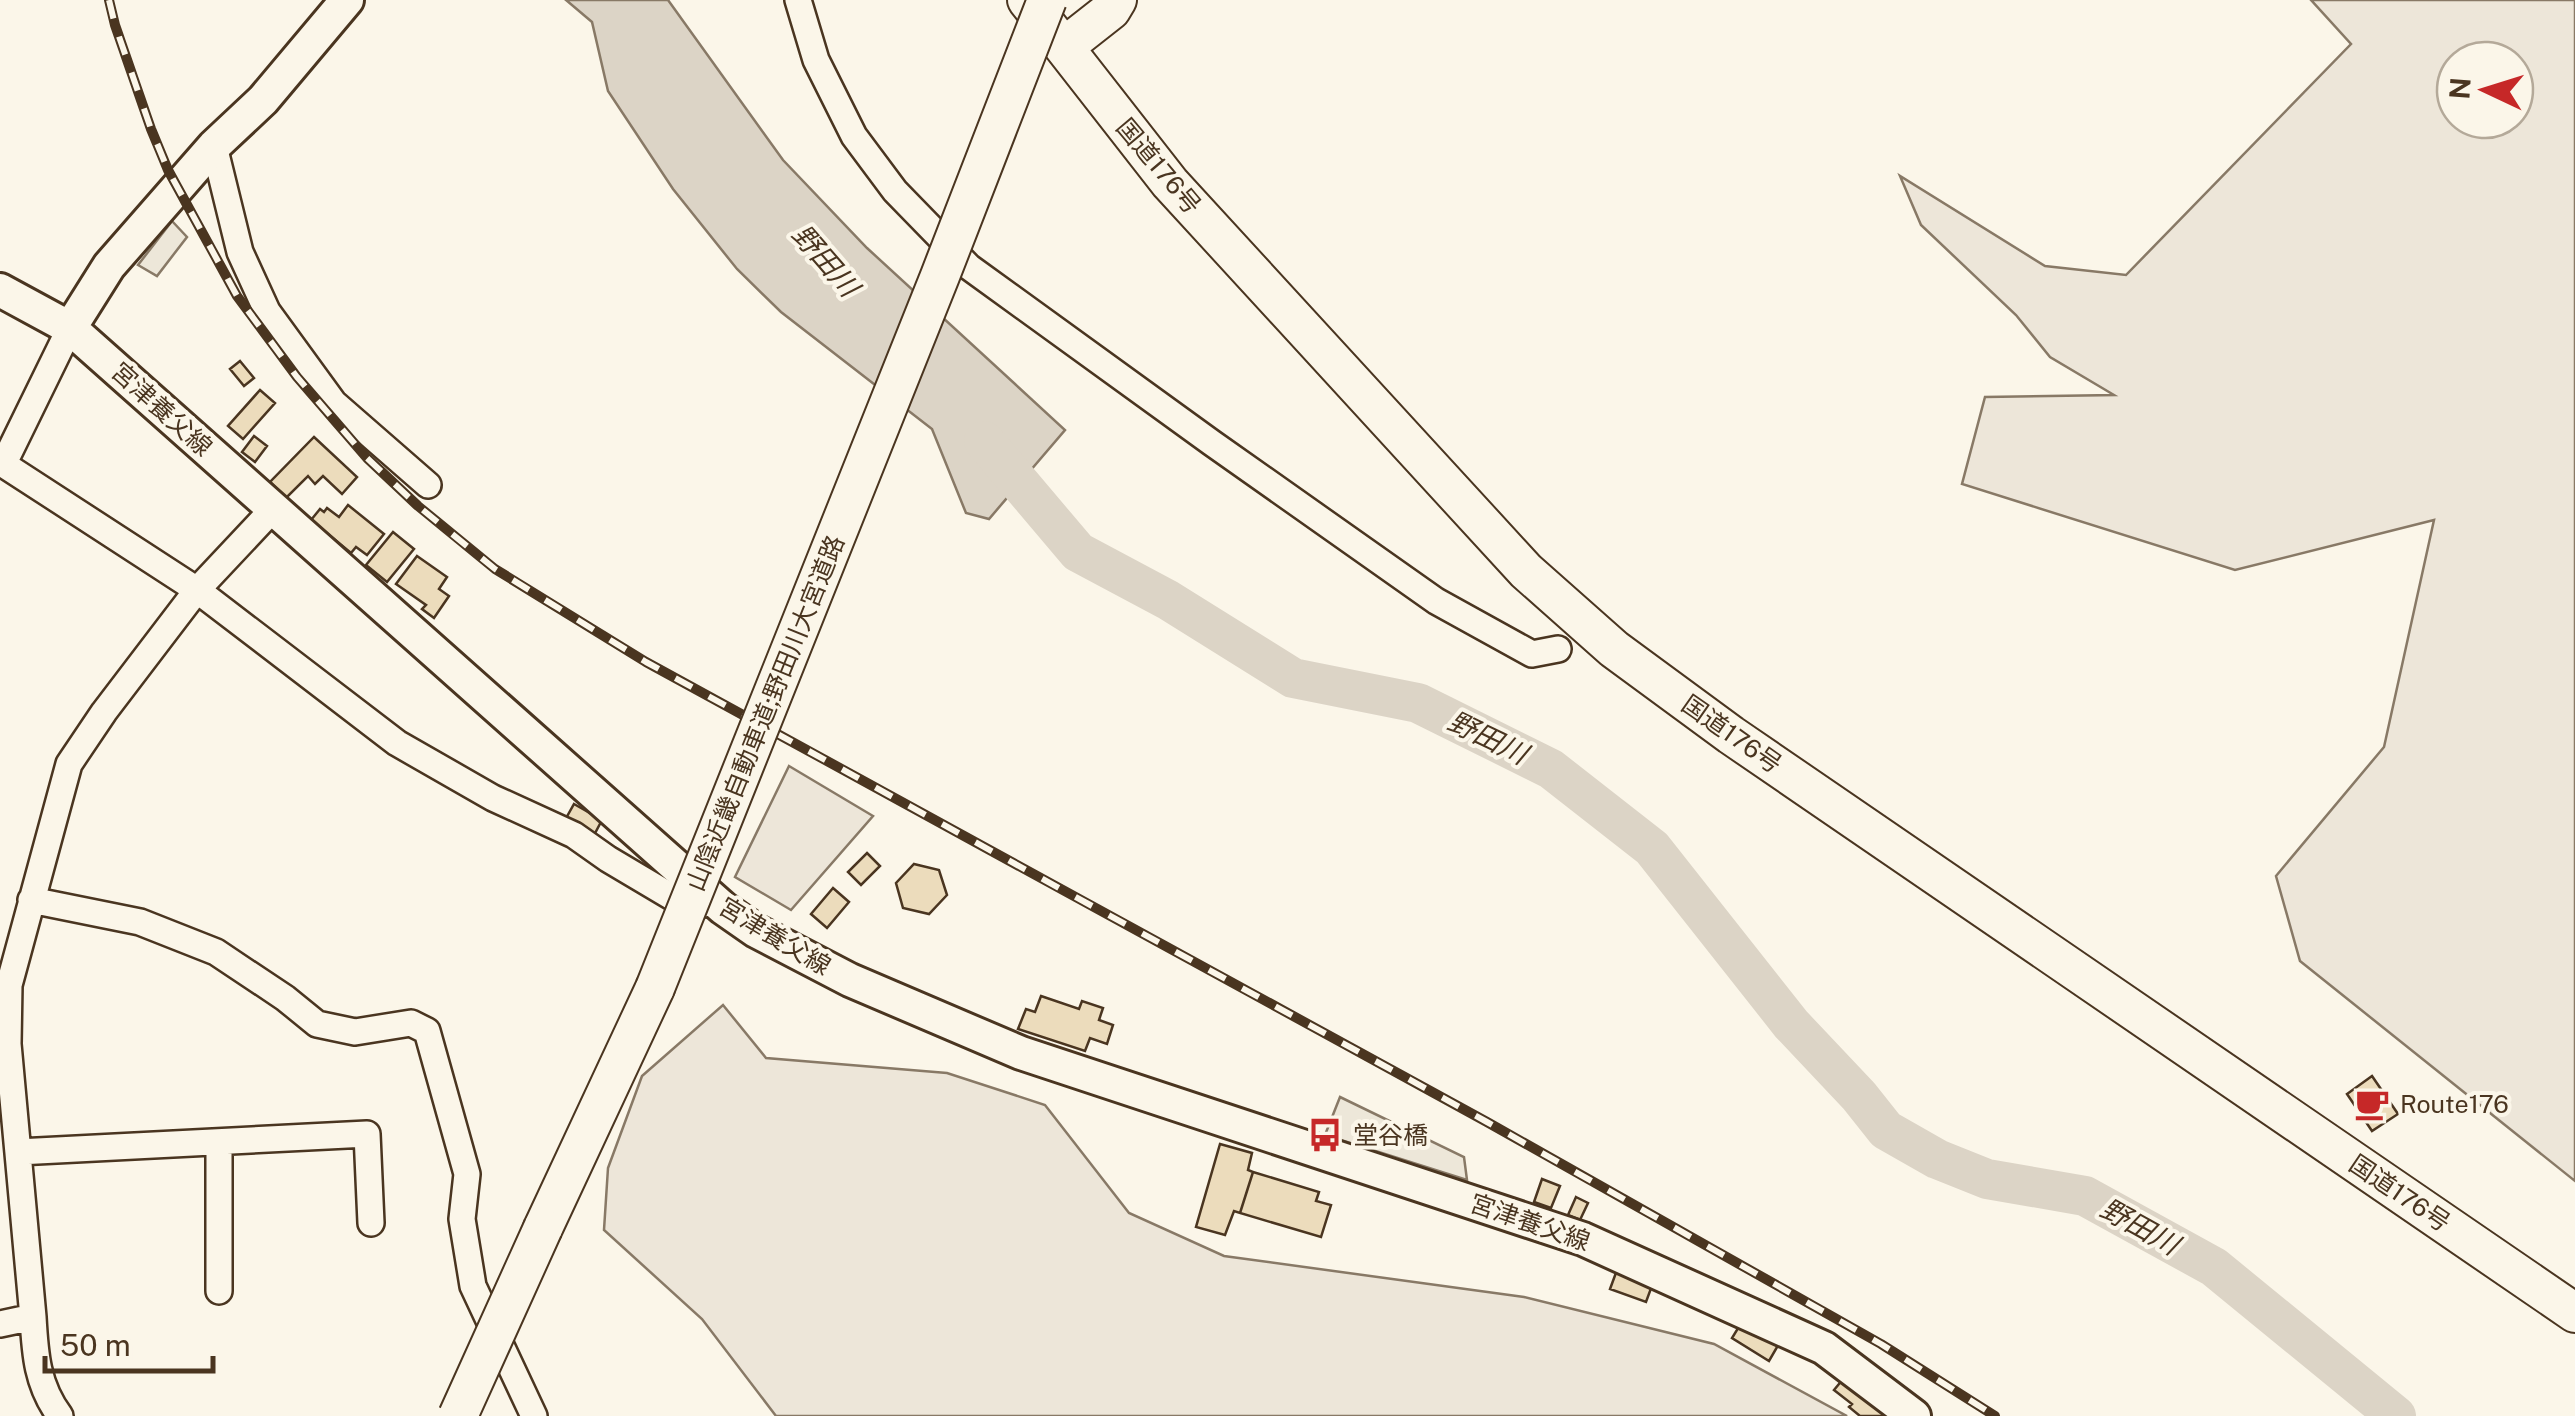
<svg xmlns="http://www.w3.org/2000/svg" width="2575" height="1416" font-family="'Public Sans','Noto Sans JP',sans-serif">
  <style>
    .green { fill: #ede6d9; stroke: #887966; stroke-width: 2.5; fill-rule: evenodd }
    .parking { fill: #ede7d9; stroke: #887966; stroke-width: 2.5 }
    .water { fill: #dcd4c6; stroke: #887966; stroke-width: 2.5 }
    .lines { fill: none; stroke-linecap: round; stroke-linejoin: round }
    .river { stroke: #dcd4c6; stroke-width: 40 }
    .building { fill: #ecdcbc; stroke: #4a3520; stroke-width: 2.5 }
    .minor-casing { stroke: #4a3520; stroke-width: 30 }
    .major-casing { stroke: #4a3520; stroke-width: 38 }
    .highway-casing { stroke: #4a3520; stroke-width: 42 }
    .minor { stroke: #fbf6e9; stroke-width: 25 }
    .major { stroke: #fbf6e9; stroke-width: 32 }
    .highway { stroke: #fbf6e9; stroke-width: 38 }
    .rail-casing { stroke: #4a3520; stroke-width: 10 }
    .rail { stroke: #fbf6e9; stroke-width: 6; stroke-dasharray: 19; stroke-linecap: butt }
    .highway-bridge-casing { stroke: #4a3520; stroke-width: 42; stroke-linecap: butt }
    .highway-bridge { stroke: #fbf6e9; stroke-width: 38 }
    .labels { text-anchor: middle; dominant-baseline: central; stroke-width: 8; stroke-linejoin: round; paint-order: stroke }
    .street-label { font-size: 25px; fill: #4a3520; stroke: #fbf6e9 }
    .poi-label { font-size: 25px; fill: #4a3520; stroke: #fbf6e9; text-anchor: start }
    .water-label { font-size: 28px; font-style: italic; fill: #4a3520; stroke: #fbf6e9 }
  </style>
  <rect width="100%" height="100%" fill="#fbf6e9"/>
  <path class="green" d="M2311,0H2575V1181L2300,961L2276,876L2384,747L2434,520L2235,570L1962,484L1985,397L2114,395L2050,357L2016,315L1921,225L1900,176L2045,266L2126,275L2351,44ZM2515,60V120H2455V60Z
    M789,766L873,816L791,910L735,877Z
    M723,1005L766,1058L947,1073L1045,1105L1129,1213L1224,1256L1524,1297L1714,1344L1847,1416H776L702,1319L604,1230L608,1168L642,1076Z"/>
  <path class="parking" d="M172,221L187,237L157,276L138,265Z
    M1340,1097L1464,1157L1467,1180L1325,1135Z"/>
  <path class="water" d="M566,0H668L783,160L867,248L1065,430L989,519L966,513L932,429L781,312L737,269L673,189L608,91L592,22Z"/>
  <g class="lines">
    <path class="river" d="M984,441L1078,552L1168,600L1293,678L1418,703L1551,769L1652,848L1791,1024L1859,1096L1886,1130L1937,1159L1987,1179L2085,1196L2214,1267L2396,1416"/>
  </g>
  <path class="building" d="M240,361L254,378L244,386L230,369Z
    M260,390L275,403L243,439L228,426Z
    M254,436L267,446L255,462L242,452Z
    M314,437L357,477L342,494L323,476L315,484L308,476L286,498L270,482Z
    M348,505L384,534L367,555L356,547L351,553L311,520L320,509L324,512L327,508L339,517Z
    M393,532L414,549L387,582L366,565Z
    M417,556L447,577L439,589L449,596L434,618L422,609L426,605L396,584Z
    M574,804L602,820L593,837L565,820Z
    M867,853L880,866L861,885L848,872Z
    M914,864L939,870L947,895L929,914L903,908L896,883Z
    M833,888L849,902L827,928L811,914Z
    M1041,996L1079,1009L1082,1001L1103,1008L1099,1020L1113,1025L1107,1044L1090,1038L1085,1051L1018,1029L1026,1009L1035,1012Z
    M2372,1076L2398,1114L2372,1131L2347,1094Z
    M1220,1144L1252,1153L1248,1170L1253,1172L1240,1213L1234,1211L1225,1235L1196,1227Z
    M1253,1172L1319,1192L1316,1201L1331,1205L1321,1237L1240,1213Z
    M1542,1179L1560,1186L1551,1208L1534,1202Z
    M1576,1197L1588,1203L1580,1220L1568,1215Z
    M1617,1270L1653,1283L1646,1302L1610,1289Z
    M1743,1320L1780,1342L1769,1361L1732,1338Z
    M1844,1378L1899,1416H1860L1849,1407L1852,1404L1834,1390Z"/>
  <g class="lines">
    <g class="minor-casing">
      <path id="minor" d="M798,0L816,60L854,136L895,191L969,267L1212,443L1436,601L1532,654L1558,649
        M214,146L240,252L267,311L334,403L428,485
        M0,462L197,590L397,743L493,798L574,835L608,859L672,897L704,904
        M4,463L70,328
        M31,900L140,922L216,952L285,998L317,1024L355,1032L411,1023L427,1031L467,1174L462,1219L473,1286L534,1416
        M18,1152L367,1134L371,1223
        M219,1291V1142
        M33,1317C35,1354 37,1385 60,1416
        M0,1324L33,1317L8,1044L9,985L69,764L104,712L197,590L274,508"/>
    </g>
    <g class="major-casing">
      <path id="major" d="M0,290L70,328L723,908L756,931L850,980L1021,1053L1583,1239L1824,1348L1914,1416
        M70,328L109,266L214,146L263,100L347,0"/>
    </g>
    <g class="highway-casing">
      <path id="highway" d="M1027,0L1170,183L1526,571L1614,649L1731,735L2575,1313
        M1064,47L1111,10L1117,0
        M543,1228L655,988"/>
    </g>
    <use href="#minor" class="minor"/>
    <use href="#major" class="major"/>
    <use href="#highway" class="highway"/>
    <g class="rail-casing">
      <path id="rail" d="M109,0L115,25L151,129L168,170L237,296L297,377L367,458L418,506L495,569L646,662L1487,1122L1881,1344L1995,1416"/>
    </g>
    <use href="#rail" class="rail"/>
    <g class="highway-bridge-casing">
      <path id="highway-bridge" d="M655,988L940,276L1047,0
        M458,1416L543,1228"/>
    </g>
    <use href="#highway-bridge" class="highway-bridge"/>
  </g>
  <defs>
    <g id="cafe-bare" transform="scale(2.7)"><path d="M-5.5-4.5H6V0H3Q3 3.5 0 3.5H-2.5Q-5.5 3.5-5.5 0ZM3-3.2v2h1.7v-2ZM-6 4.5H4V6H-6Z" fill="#c62828" stroke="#fbf6e9" stroke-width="2.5" paint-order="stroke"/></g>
    <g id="bus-bare" transform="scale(2.7)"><path d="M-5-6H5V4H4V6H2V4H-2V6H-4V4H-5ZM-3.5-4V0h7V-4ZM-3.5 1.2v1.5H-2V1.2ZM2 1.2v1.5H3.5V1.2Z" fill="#c62828" stroke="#fbf6e9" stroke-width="2.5" paint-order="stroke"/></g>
  </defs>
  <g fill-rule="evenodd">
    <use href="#cafe-bare" x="2372" y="1104"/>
    <use href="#bus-bare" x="1325" y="1135"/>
  </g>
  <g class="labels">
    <g class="street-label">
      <text transform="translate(1159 166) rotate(50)">国道176号</text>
      <text transform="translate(162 409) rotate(42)">宮津養父線</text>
      <text transform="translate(765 713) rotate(-68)">山陰近畿自動車道;野田川大宮道路</text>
      <text transform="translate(1732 734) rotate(35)">国道176号</text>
      <text transform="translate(775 936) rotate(31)">宮津養父線</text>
      <text transform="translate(2400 1193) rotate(34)">国道176号</text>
      <text transform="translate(1530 1222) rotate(19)">宮津養父線</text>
    </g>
    <g class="poi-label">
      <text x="2400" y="1104">Route176</text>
      <text x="1353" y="1135">堂谷橋</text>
    </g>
    <g class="water-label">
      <text transform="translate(826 260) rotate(49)">野田川</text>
      <text transform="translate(1488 737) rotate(26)">野田川</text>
      <text transform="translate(2140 1226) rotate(29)">野田川</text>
    </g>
  </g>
  <g transform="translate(2485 90) rotate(274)"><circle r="48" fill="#fbf6e9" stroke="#b4a999" stroke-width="2.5"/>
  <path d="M0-8L18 38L0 25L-18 38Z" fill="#c62828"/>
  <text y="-15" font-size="28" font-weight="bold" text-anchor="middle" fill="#4a3520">N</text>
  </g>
  <path d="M45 1356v15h168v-15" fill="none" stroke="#4a3520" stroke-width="5"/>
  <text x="60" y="1356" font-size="30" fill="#4a3520" stroke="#fbf6e9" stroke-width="8" paint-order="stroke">50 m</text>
</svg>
